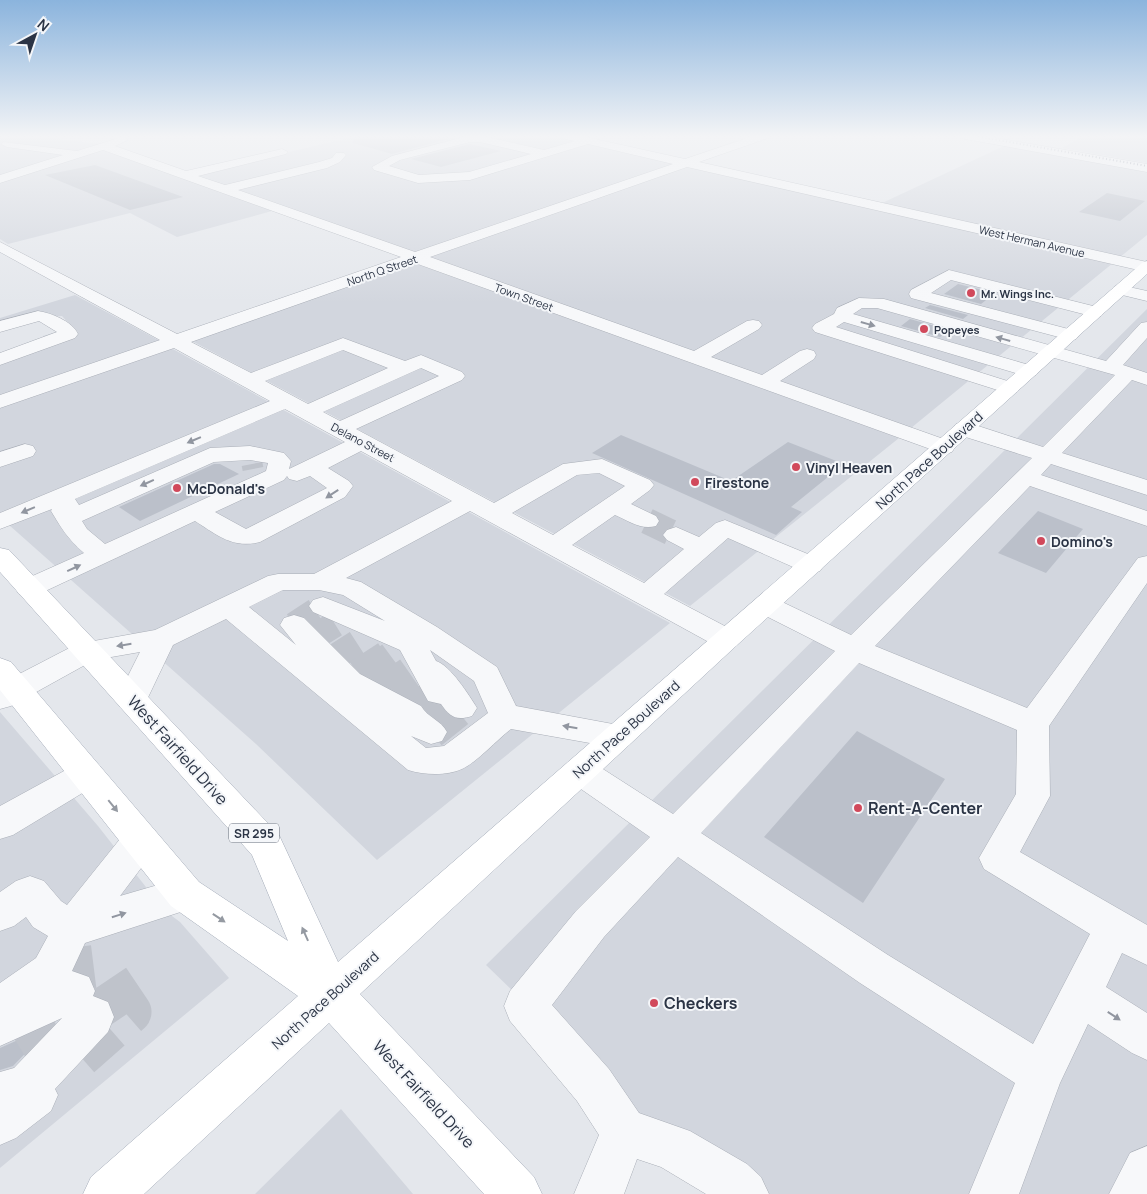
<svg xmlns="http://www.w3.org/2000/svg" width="1147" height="1194" font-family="Manrope,sans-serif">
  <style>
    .built { fill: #d2d6de }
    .building { fill: #bbc0ca }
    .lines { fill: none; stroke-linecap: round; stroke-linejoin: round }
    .minor-tunnel-far3 { stroke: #bfc3cb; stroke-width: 21; stroke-dasharray: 21 10; stroke-linecap: butt }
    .minor-tunnel-far2 { stroke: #bfc3cb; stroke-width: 26; stroke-dasharray: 26 13; stroke-linecap: butt }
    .minor-tunnel-far1 { stroke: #bfc3cb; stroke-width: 34; stroke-dasharray: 34 17; stroke-linecap: butt }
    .minor-tunnel { stroke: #bfc3cb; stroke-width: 43; stroke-dasharray: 43 22; stroke-linecap: butt }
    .minor-casing { stroke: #a9aeb7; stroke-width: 1 }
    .major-casing { stroke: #a3abb8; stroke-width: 1 }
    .minor { fill: #f7f8fa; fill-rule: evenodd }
    .major { fill: #fff; fill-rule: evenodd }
    .rail { stroke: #7d8696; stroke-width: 2; stroke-dasharray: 1 2.5; stroke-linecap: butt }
    .oneway { fill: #9196a0 }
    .oneway2 { fill: #959aa2 }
    .poi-dot { fill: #d1495b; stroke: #f4f6f9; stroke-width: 2 }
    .labels { text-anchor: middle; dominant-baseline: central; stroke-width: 4; stroke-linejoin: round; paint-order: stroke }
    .far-street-label { font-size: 11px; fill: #2b3445; stroke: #f4f6f9 }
    .far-poi-label { font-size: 11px; font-weight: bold; fill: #2b3445; stroke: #f4f6f9; text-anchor: start }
    .shield { fill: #f4f6f9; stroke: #676e7b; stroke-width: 1 }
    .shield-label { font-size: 12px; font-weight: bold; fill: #2b3445 }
    .street-label { font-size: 14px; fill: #2b3445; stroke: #f4f6f9 }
    .poi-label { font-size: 14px; font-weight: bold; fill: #2b3445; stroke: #f4f6f9; text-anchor: start }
    .near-street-label { font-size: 16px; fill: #2b3445; stroke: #f4f6f9 }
    .near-poi-label { font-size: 16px; font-weight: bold; fill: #2b3445; stroke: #f4f6f9; text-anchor: start }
  </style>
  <rect width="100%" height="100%" fill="#e4e7ec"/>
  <path class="built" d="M0,136H30L101,144L0,177Z
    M357,136H557L677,164L417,254L186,171L195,174Z
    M1083,136H1147V163L1062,148Z
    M1006,145L1147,170V235L1119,258L880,204Z
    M102,148L272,211L177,237L130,213L8,244L0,239V182Z
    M687,166L1113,263L911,428L428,258Z
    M414,263L899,438L690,606L192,341Z
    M75,295L162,342L0,398V354L44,339L43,336L63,330L70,325L62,316L49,317L0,331V318Z
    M1147,309V1194H723L486,965Z
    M171,348L670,623L377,860L256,744L0,517V408Z
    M0,712L98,826L164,910L180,922L229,978L0,1168Z
    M341,1109L413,1194H255Z"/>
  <path class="building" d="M354,136H443L452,138L392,154L353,143Z
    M470,144L501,151L441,167L411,159Z
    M95,165L183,197L130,210L45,175Z
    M1107,193L1145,201L1120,221L1079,212Z
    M958,284L995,293L981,304L944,294Z
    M930,305L968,315L963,319L925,308Z
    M910,319L949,330L940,337L901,326Z
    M621,435L731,481L788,442L844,464L791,507L802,512L776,535L592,453Z
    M214,464H220L239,474L140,521L119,507Z
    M1038,511L1083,529L1046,573L998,553Z
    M857,731L945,779L863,903L764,837Z
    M54,1024L13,1066L0,1070V1048Z"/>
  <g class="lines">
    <path class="minor-tunnel-far3" d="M252,464L253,469"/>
    <path class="minor-tunnel-far2" d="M647,521L676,535
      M294,625L323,606
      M313,638L342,620
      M335,657L366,637
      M386,658L390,655"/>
    <path class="minor-tunnel-far1" d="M359,676L388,657
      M382,693L412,672
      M410,714L439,693
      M431,732L461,708"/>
    <path class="minor-tunnel" d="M51,972L99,966L130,1012L80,1056
      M30,1023L47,1051"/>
    <g class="minor-casing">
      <path id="minor" d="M468,136H482L544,150L575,141L562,138L561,136H581L685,159L753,136H769L768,138L699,162L1147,262V272L687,167L430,257L694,351L747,321L753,320L759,321L762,325L759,329L711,357L762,375L800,351L807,349L814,351L816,355L814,359L780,381L952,442L955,447L952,452L944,454L415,263L191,342L251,373L343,338L405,361L421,355L462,372L465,376L462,380L356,429L494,503L563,464L602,459L650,480L654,485L650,490L631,504L656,516L659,521L656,526C640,530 629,521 615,515L572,545L644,583L684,549L667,540L663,535L667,530L676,527L699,537L716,523L725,520L820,559L824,565L820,571L811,573L802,571L728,538L664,594L736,632L741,639L736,646L726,649L716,646L470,511L346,578L361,582L437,627L497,667L516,706L629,727L634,736L629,745L618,748L511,729C498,739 476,763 462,769C447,776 424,775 408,770L226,619L173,645L143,708L132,711L121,708L116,700L140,652L94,660L11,706L0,709V684L77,644L155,630L268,576L278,574H314L452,501L361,451L328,468L349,481L353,486L345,497L260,542C233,549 217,535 195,521L39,594L29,597L19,594L15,588L19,582L84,553C67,538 62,529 51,511L52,509L0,529V513L270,401L174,348L0,408V395L160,340L0,252V242L177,334L401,257L103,150L0,183V175L63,155L7,147L1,144L3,142L77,151L122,137L126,138L128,140L115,146L186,171L282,149L288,152L286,154L198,176L225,185L319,162L332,158L336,153H344L346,155L340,162L327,168L238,190L415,252L673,164L588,144L470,180L418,183L374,170L372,167L392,156ZM470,142H480L531,154L469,172L419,175L389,166L400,160ZM343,350L388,368L308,404L265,381ZM421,368L439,376L340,421L323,412ZM285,409L345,442L289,469L291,461L284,453L250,446L210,448L79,505L75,499ZM250,460L268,463L266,471L105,544L87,529L82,521L214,462ZM599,473L625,486L553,535L512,513L577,475ZM287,476L289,479L297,481L310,476L327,488L246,529L215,512L284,480ZM283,590H319L343,595L385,621L323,597L313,600L309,606L313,612L400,650L428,701L441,704C450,717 456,721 472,716L477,708C469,695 450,665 436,661L430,650L474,681L488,713L444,746L426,748L411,736L431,744L442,741L447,732C441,720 428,718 421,706L360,674L304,618L294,615L284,618L280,625L296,645L249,607Z
        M960,136H984L1147,164V172L965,139Z
        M949,270L1101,308L1104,312L1101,316L1095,317L951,280L931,293L1076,331L1079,335L1076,339L1070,340L911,298L909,294L911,290Z
        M1120,285L1147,291V301L1114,293L1112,290L1114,287Z
        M859,298L884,299L1106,361L1141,323L1147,322V338L1123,365L1147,373V385L1132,380L1062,453L1147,480V495L1051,464L1041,475L1147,511V526L1030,486L875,646L1027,708L1138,558L1147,556V583L1049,726L1050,796L1020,852L1147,925V965L1122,953L1106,987L1147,1013V1060L1132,1053L1088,1024L1060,1083L1019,1194H969L1015,1083L860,983L678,857L604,937L552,1005L609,1069L639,1113L690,1131L747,1164L761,1177L769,1194H706L661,1167L637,1159L624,1194H574L599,1135L577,1101L510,1021L504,1006L510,991L576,911L650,837L568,780L563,771L568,762L580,758L592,762L673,814L835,651L756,611L752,605L756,599L766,596L776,599L851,635L1032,458L956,434L953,429L956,424L964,423L972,424L1043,447L1115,375L877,308H862L853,314L1036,367L1039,371L1036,375L1029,377L844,322L836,327L1017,384L1020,388L1017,392L1010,394L815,332L812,328L815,324L834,314L837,308ZM859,663L1017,730L1016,794L979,858L984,869L1090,934L1033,1044L888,955L701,833Z
        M38,311C51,313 72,321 78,334L75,338L0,365V353L57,332L39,321L0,332V321Z
        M25,444L33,446L36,451L33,456L0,467V452Z
        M87,761L99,765L104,774L99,783L13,835L0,839V806L75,765Z
        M141,825L154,829L159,840L154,851L120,896L185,877L199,882L204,894L199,906L85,943L72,971L89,977L95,991L93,996L108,1002L114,1017L108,1032L55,1089L58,1095L51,1111L16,1138L0,1145V1072L14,1068L62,1018L0,1046V983L36,958L48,936L33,927L26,917L14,926L0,931V892L16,881L30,876L44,881L61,901L67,905L128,829Z
        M1147,1146V1194H1109L1130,1153Z"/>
    </g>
    <g class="major-casing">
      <path id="major" d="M1147,261V274L736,646L360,994L534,1177L542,1194H484L329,1023L144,1194H83L91,1177L298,996L171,906L0,690V658L11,662L199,882L288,941L252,855L0,572V548L9,550L279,835L338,962L1142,263Z"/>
    </g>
    <use href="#minor" class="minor"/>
    <use href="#major" class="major"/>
    <path class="rail" d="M975,136L1147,166"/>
  </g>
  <defs><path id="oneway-solid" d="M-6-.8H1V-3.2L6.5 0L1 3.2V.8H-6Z" transform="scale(1.25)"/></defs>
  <g class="oneway">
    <use href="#oneway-solid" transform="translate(868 324) rotate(16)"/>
    <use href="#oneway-solid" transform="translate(1003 339) rotate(-164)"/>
    <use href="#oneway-solid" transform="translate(194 440) rotate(157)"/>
    <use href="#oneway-solid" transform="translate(147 483) rotate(156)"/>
    <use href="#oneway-solid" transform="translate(332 494) rotate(147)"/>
    <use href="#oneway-solid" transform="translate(28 510) rotate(157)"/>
    <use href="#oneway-solid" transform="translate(74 568) rotate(-25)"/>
    <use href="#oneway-solid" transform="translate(124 645) rotate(171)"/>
    <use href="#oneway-solid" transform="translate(570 727) rotate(-170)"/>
    <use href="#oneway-solid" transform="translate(119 915) rotate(-17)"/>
    <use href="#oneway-solid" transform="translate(1114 1016) rotate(33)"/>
  </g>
  <g class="oneway2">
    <use href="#oneway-solid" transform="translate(113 806) rotate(51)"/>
    <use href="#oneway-solid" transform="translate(219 918) rotate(34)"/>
    <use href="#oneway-solid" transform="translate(305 934) rotate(-114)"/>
  </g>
  <linearGradient id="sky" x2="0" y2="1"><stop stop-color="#8bb4dd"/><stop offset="0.45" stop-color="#f3f4f6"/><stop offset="1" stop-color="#f3f4f6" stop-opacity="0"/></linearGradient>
  <rect width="1147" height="303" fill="url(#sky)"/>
  <g class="poi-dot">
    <circle cx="971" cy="293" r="5"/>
    <circle cx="924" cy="329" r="5"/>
    <circle cx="796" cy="467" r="5"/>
    <circle cx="695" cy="482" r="5"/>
    <circle cx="177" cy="488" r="5"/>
    <circle cx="1041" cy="541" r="5"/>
    <circle cx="858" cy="808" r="5"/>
    <circle cx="654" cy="1003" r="5"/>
  </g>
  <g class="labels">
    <g class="far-street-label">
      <text transform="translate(1032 241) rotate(13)">West Herman Avenue</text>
      <text transform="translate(382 270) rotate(-19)">North Q Street</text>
      <text transform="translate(524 297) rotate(20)">Town Street</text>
      <text transform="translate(363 442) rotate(28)">Delano Street</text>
    </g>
    <g class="far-poi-label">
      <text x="981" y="293">Mr. Wings Inc.</text>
      <text x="934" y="329">Popeyes</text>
    </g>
    <rect class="shield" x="229" y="823.5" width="50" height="19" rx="4"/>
    <g class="shield-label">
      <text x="254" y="833">SR 295</text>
    </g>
    <g class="street-label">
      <text transform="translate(929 460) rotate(-42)">North Pace Boulevard</text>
      <text transform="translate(626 729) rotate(-42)">North Pace Boulevard</text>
      <text transform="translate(325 1000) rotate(-42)">North Pace Boulevard</text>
    </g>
    <g class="poi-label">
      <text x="806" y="467">Vinyl Heaven</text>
      <text x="705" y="482">Firestone</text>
      <text x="187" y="488">McDonald's</text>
      <text x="1051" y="541">Domino's</text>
    </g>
    <g class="near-street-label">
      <text transform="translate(178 750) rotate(48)">West Fairfield Drive</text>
      <text transform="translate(424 1094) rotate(47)">West Fairfield Drive</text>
    </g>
    <g class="near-poi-label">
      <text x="868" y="808">Rent-A-Center</text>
      <text x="664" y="1003">Checkers</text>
    </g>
  </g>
  <g transform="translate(35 35) rotate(40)" stroke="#f4f6f9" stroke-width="4" paint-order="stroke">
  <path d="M0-4L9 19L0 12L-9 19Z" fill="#2b3445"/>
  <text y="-8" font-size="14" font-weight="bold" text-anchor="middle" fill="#2b3445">N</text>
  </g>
</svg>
